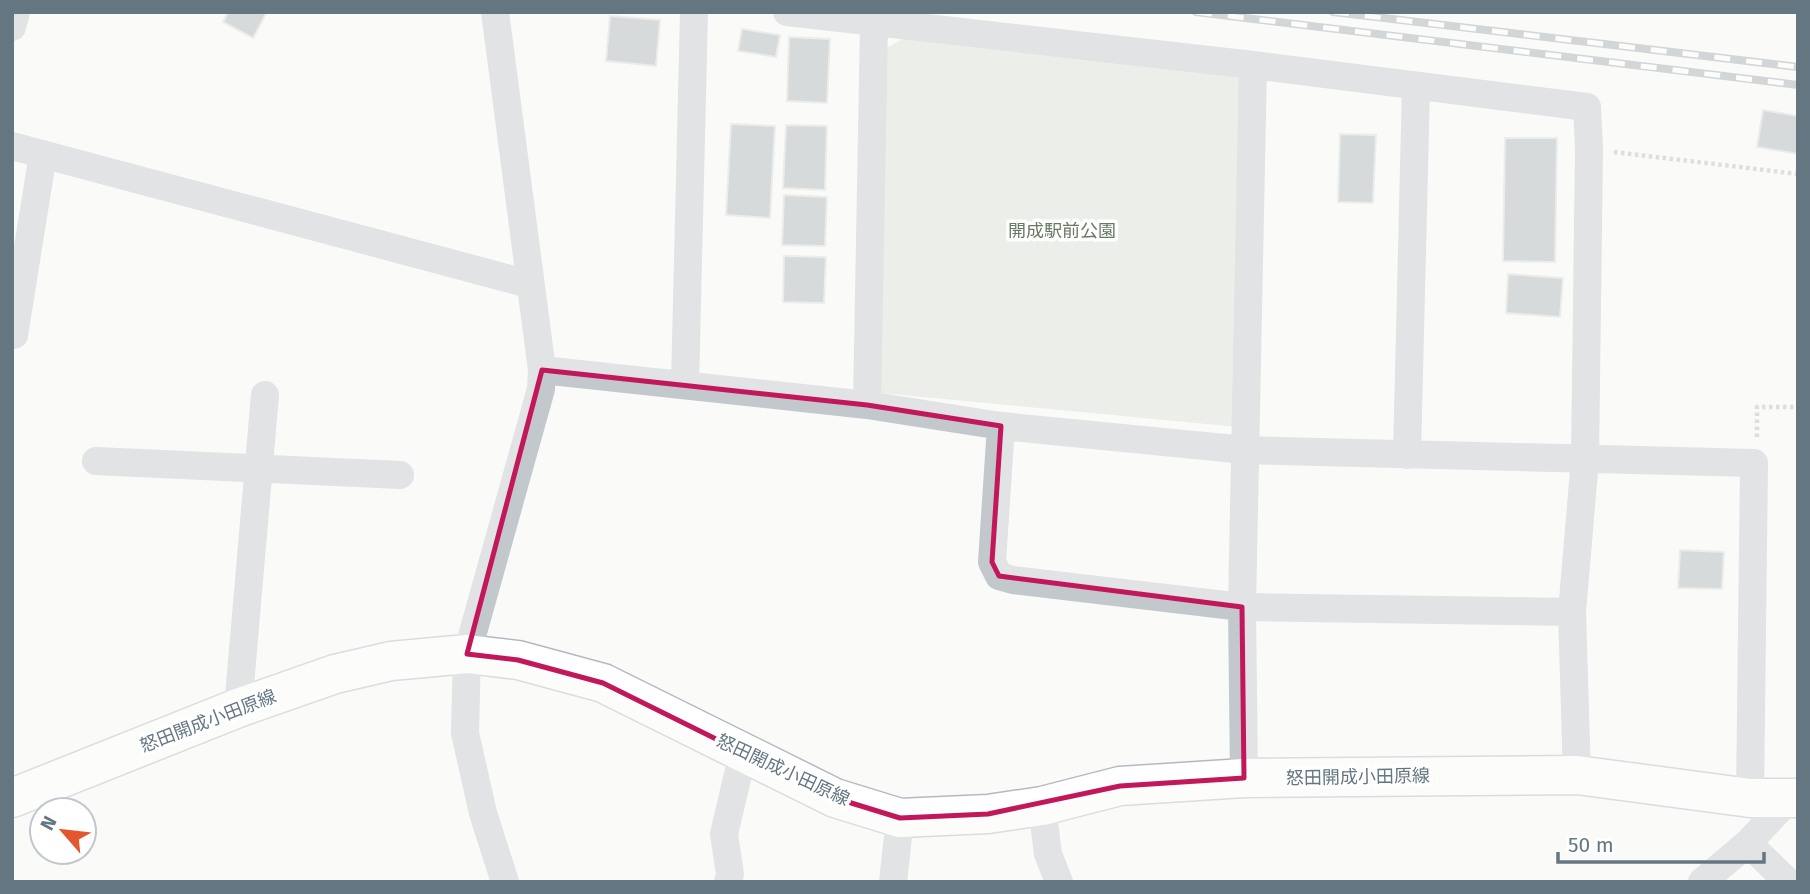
<svg xmlns="http://www.w3.org/2000/svg" width="1810" height="894" font-family="'Fira Sans','Noto Sans JP',sans-serif">
  <style>
    .green { fill: #dadfd7 }
    .building { fill: #aab3b9; stroke: #dcdcda; stroke-width: 2 }
    .lines { fill: none; stroke-linecap: round; stroke-linejoin: round }
    .secondary-casing { stroke: #b3babf; stroke-width: 41 }
    .path { stroke: #bbbfc2; stroke-width: 4.5; stroke-dasharray: 3.5 3.5; stroke-linecap: butt }
    .street { stroke: #c3c8cc; stroke-width: 28 }
    .secondary { stroke: #fff; stroke-width: 38 }
    .rail-casing { stroke: #a2aab0; stroke-width: 8 }
    .rail { stroke: #fff; stroke-width: 5; stroke-dasharray: 16; stroke-linecap: butt }
    .marked { fill: none; stroke: #c2185b; stroke-width: 5; stroke-linejoin: round }
    .labels { text-anchor: middle; dominant-baseline: central; stroke-width: 7; stroke-linejoin: round; paint-order: stroke }
    .park-label { font-size: 18px; fill: #687a64; stroke: #fff }
    .street-label { font-size: 18px; fill: #657683; stroke: #fff }
  </style>
  <rect width="100%" height="100%" fill="#fafaf8"/>
  <path class="green" d="M907,37L1241,70L1238,427L881,393L886,48Z"/>
  <path class="building" d="M228,12H267L253,38L223,22Z
    M610,16L660,20L656,66L606,61Z
    M742,29L780,35L776,57L738,51Z
    M789,37L830,39L827,103L787,101Z
    M1763,110L1798,116V154L1757,147Z
    M731,124L775,126L770,218L726,215Z
    M786,125L827,126L825,190L783,188Z
    M1340,134L1376,135L1373,203L1338,202Z
    M1505,138H1557L1555,262L1503,261Z
    M784,195L827,197L825,246L782,245Z
    M784,256L826,257L824,303L783,302Z
    M1508,274L1563,278L1560,317L1506,313Z
    M1680,550L1724,552L1722,589L1678,588Z"/>
  <g class="lines">
    <g class="secondary-casing">
      <path id="secondary" d="M12,798L238,708L335,674L391,661L467,654L518,660L603,683L835,798L900,818L988,814L1042,806L1120,786L1244,778L1577,775L1750,798H1798"/>
    </g>
    <path class="path" d="M1614,152L1798,174
      M1757,437V407H1798"/>
    <path class="street" d="M495,12L542,370L541,389L467,654L465,733L483,813L505,882
      M787,12L1253,65L1587,107L1589,149L1585,459L1572,612L1577,775
      M12,27L16,12
      M12,146L529,284
      M14,335L43,154
      M542,370L867,405L1001,426L1245,450L1754,463L1750,798
      M685,385L694,12
      M867,405L874,24
      M1001,426L992,562L999,576L1013,580L1242,607L1572,612
      M1407,455L1416,86
      M96,461L400,475
      M238,708L265,395
      M1244,778L1242,607L1253,65
      M1042,806L1048,854L1059,882
      M1748,843L1788,882
      M728,882L730,874L724,834L743,753
      M893,882L900,818
      M1702,882L1748,843L1790,798"/>
    <use href="#secondary" class="secondary"/>
    <g class="rail-casing">
      <path id="rail" d="M1196,12L1798,85
        M1333,12L1798,67"/>
    </g>
    <use href="#rail" class="rail"/>
  </g>
  <path d="M0 0H1810V894H0ZM542,370L867,405L1001,426L992,562L999,576L1242,607L1244,778L1120,786L988,814L900,818L835,798L603,683L518,660L467,654Z" fill="#fafaf8" fill-opacity=".55" fill-rule="evenodd"/>
  <path class="marked" d="M542,370L867,405L1001,426L992,562L999,576L1242,607L1244,778L1120,786L988,814L900,818L835,798L603,683L518,660L467,654Z"/>
  <g class="labels">
    <g class="park-label">
      <text x="1062" y="231">開成駅前公園</text>
    </g>
    <g class="street-label">
      <text transform="translate(208 721) rotate(-21)">怒田開成小田原線</text>
      <text transform="translate(783 770) rotate(25)">怒田開成小田原線</text>
      <text transform="translate(1358 777) rotate(-1)">怒田開成小田原線</text>
    </g>
  </g>
  <rect width="1810" height="894" fill="none" stroke="#657683" stroke-width="28"/>
  <g transform="translate(63 831) rotate(298)"><circle r="33" fill="#ffffff" stroke="#c1c8cd" stroke-width="2"/>
  <path d="M0-5L12 26L0 18L-12 26Z" fill="#e4572e"/>
  <text y="-10" font-size="19" font-weight="bold" text-anchor="middle" fill="#657683">N</text>
  </g>
  <path d="M1558 852v10h206v-10" fill="none" stroke="#657683" stroke-width="3.5"/>
  <text x="1568" y="852" font-size="21" fill="#657683" stroke="#ffffff" stroke-width="5" paint-order="stroke">50 m</text>
</svg>
